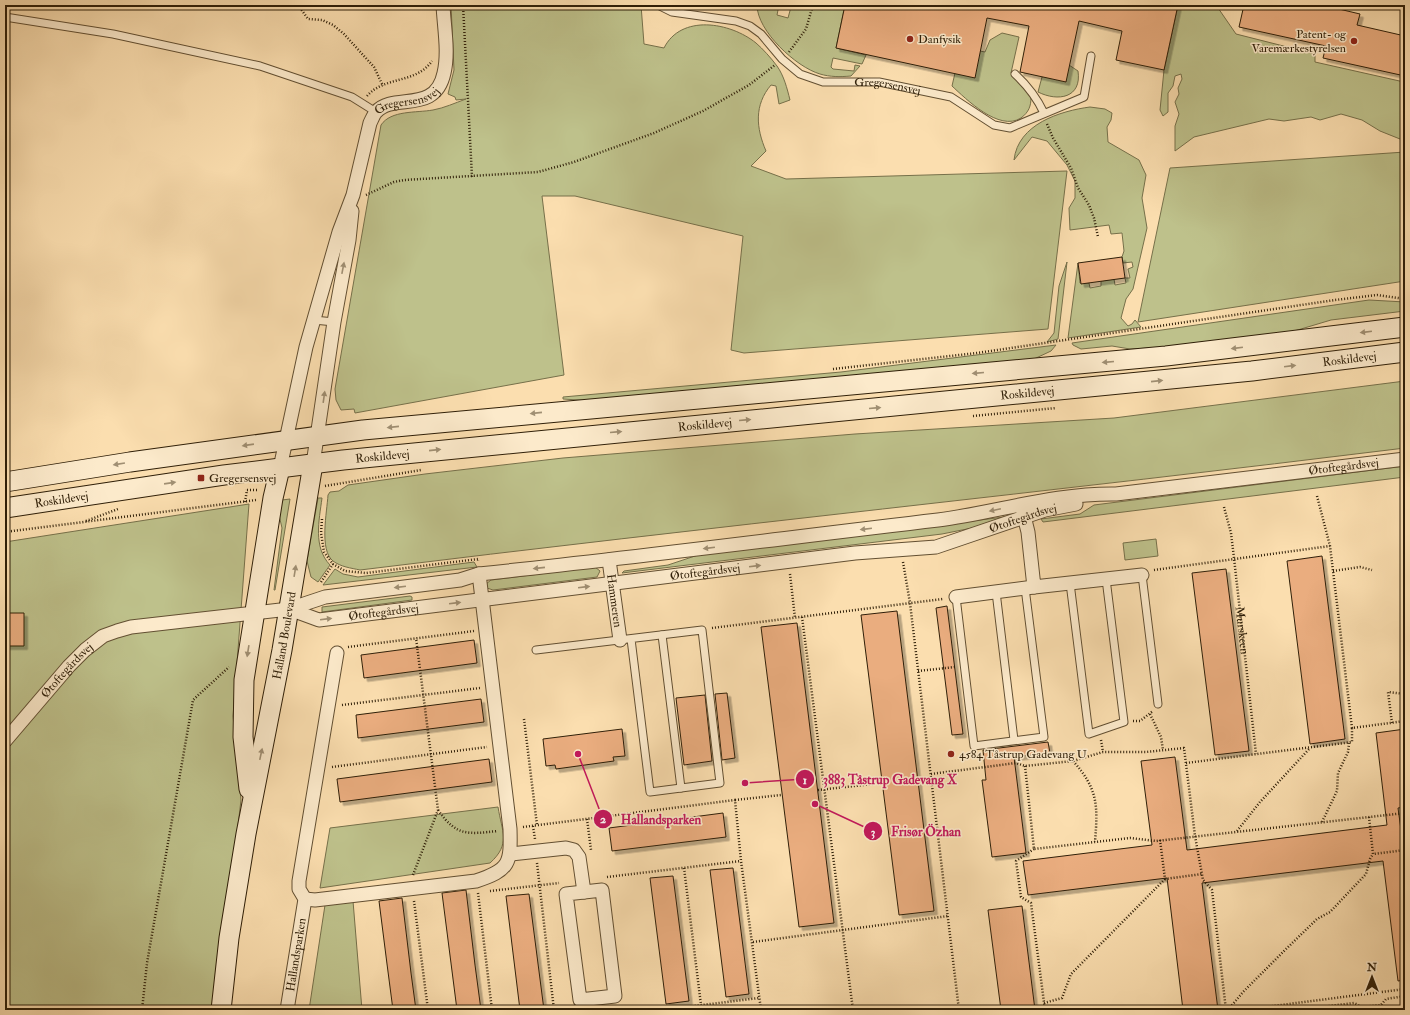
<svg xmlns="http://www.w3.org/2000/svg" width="1410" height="1015" font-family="'IM FELL Double Pica',serif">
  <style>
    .green { fill: #bec18b; stroke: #76704a }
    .building { fill: #eaad7f; stroke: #2f1f08; filter: url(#shadow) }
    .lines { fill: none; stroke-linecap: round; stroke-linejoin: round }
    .lane-casing { stroke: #624f32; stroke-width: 9 }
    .street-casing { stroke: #624f32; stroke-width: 15 }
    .secondary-casing { stroke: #2f1f08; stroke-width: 21 }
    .path { stroke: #2f1f08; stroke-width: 2.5; stroke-dasharray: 1 2; stroke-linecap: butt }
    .lane { stroke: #fceacb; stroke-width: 7 }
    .street { stroke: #fceacb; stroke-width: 13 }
    .secondary { stroke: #fceacb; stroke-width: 19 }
    .oneway { fill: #a08f73 }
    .poi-dot { fill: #8f2418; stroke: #fceacb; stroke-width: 1.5 }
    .labels { text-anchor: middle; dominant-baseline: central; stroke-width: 3; stroke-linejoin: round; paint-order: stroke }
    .poi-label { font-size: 12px; fill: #2f1f08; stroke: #fceacb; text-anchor: start }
    .street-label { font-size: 12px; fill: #2f1f08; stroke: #fceacb }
    .leader { fill: none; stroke: #c2185b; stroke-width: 1.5 }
    .callout-dot { fill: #c2185b; stroke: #fceacb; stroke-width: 1.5 }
    .mark-label { font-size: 12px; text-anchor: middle; font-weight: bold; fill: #fff }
    .callout-label { font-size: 13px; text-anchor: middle; font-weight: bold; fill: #c2185b; stroke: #fceacb; stroke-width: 3; stroke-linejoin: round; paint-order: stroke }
  </style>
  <defs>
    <filter id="shadow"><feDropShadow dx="3.5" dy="3.5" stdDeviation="0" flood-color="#0004"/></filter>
  </defs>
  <rect width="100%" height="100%" fill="#fbdeaf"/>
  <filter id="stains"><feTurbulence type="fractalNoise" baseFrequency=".005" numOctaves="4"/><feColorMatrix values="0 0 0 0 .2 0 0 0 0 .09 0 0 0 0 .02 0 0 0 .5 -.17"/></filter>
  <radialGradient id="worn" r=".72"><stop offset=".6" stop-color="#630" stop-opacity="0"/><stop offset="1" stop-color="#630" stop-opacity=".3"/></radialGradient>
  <path class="green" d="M451,5H641L644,44L664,48C681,14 730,22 756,43C763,49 771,58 777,66C784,76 787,88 790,100L779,104L776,86L771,85C754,105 756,128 766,151L751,166L786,179L1067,171L1048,329L744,353L731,350L743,236L575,196H542L564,375L355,413L354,409L341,410L336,400L335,389L381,125C391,110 416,113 433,110C444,108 455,103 466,99L456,100L455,97L448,94L454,70Z
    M757,5H779L777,15L788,18L791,7L800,9L801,5H845L836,48L866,55L862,64L833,58L831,67L833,69L854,71L855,65L860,66L851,76C840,77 830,77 820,74C796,67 757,31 757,5Z
    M1178,5H1216L1236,34L1315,54V62L1404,82L1405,141L1380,131L1362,120L1341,114L1320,120L1311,117L1284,121L1269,119L1194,137L1175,151V126L1179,114L1175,102L1179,94L1178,88L1182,79L1181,74L1175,76L1173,86L1168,93V112L1163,116L1160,110L1164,70Z
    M1002,33L1019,37L1011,73L1031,97C1031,106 1029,112 1021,118C999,132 966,99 952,86L955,73L980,51L985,52L990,40Z
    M1069,65L1078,71C1082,98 1058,102 1038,92L1042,77Z
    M1090,107L1105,109L1112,113L1111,120L1107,127L1108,142L1139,160L1146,175L1142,198L1147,228L1133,289L1126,299L1121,318L1128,326L1132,324L1135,320L1141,327L1068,338L1078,263L1080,283H1089L1090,288L1101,286V281L1114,279L1115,285L1126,283L1125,278H1130L1128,269L1133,267L1132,262L1123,263L1122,257L1124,251L1122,233L1111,234L1109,225L1070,230L1069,208L1075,198V181L1067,165L1047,141L1032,137L1014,160C1018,124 1060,111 1090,107Z
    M1405,152V281L1138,322L1170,168Z
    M1067,262L1058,339L1047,342L1054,333L1059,286Z
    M1369,300L1405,302V311L1331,320L1281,335L1171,347L1130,349L1112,346L1081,349L1073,345L1072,343Z
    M1056,345L1051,351L1034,359L594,401L563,399V397L841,372Z
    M1405,381V448C1057,491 708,527 360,570C351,568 341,567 333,561C319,550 327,512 328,495L330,492L339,491L348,485L425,474L563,458L855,434L1114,418Z
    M1405,466V477L1043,522L1041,519L1080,514L1094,505Z
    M318,498H322C319,521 313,547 330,565L318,582L311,577L307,561Z
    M290,499L275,590H274L282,528L279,515L282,500Z
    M249,504L233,716L241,800L216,1010H5V542Z
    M1004,517L972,528L942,534L622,573L624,571L668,565L698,555Z
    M1156,539L1158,556L1125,560L1123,543Z
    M474,562L477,567L323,585L335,569L343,574L358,577Z
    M595,567L600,571L597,577L493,590L487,588L486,584L491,580Z
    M410,596L412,597V600L322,612V607Z
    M498,807C502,832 511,844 490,863L320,888L330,828Z
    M353,901L362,1010H309L325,905Z"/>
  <path class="building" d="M845,5H1178L1164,70L1116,60L1122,31L1079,21L1066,82L1020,72L1029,26L987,18L975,78L836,48Z
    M1244,5H1322L1360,14L1357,25L1405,36V76L1323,58L1326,46L1239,27Z
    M1122,257L1125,278L1081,284L1078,263Z
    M1322,556L1345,739L1310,744L1287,561Z
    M1226,569L1249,751L1215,755L1192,573Z
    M947,606L963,734L952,735L936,608Z
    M897,611L934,911L899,915L861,615Z
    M6,613H24V646H5Z
    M797,623L834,923L799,927L761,627Z
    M474,640L477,663L364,678L361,655Z
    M727,693L735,758L722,760L715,694Z
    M705,695L712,761L684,765L676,698Z
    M481,699L484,722L358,738L356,715Z
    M622,729L625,756L613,757L614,761L556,769L555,765L546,766L543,739Z
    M1405,729V807L1398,808L1405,859V980L1398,981L1383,861L1202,883L1218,1010H1183L1167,878L1028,895L1023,861L1152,845L1141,761L1175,757L1187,850L1387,825L1376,733Z
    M1048,742L1050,753L1014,757L1026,853L992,857L982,780H986L983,750Z
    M489,759L492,782L340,802L337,779Z
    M723,813L726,837L612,851L609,828Z
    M733,868L749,994L726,997L710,870Z
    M673,876L689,1001L666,1004L650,878Z
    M466,890L475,965L481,1010H457L442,893Z
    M529,894L544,1010H520L506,896Z
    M402,898L411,973L416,1010H393L387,964L379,901Z
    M1022,906L1035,1010H1001L988,910Z"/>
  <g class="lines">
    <g class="lane-casing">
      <g id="lane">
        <path id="s2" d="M658,5L672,12L736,21L750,26L761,34L782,59L800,74L823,82H879L951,97L994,125L1010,128L1084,97L1091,56"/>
        <path d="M5,17L113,34L260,66L352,97L376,112"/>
        <path d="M1015,74C1028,86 1037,98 1044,113"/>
        <path d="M314,320L334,322"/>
        <path d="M1142,575L1158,704"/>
        <path d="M1070,583L1089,734L1124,722L1106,579"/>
        <path d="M996,592L1014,740"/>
        <path d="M956,597L974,746L1044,737L1025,588"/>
        <path d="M662,635L681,788"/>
        <path d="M536,650L702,630L720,783L650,792L631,639"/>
      </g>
    </g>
    <g class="street-casing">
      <g id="street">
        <path d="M313,464L334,322L349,240L352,211"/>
        <path id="s3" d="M280,468L306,347L339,232L353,195L370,123C372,119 374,114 376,112C394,92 435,115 444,73C449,52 444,27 443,5"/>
        <path d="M1022,508L1028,532L1034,587L1142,575"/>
        <path id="s4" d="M609,560L620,640"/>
        <path d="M956,597L1034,587"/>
        <path id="s5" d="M289,609L319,620L855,553L936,547L1045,510L1076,504"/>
        <path id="s6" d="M5,741L69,666L85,650L103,636L117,631L131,627L289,609L325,597L460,580L479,574C632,558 785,538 938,520C998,512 1055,493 1116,494L1405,459"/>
        <path d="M511,854L566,848L574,850L579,857L584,892"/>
        <path d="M602,890L615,996L580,1000L566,894Z"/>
        <path d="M305,899L315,900L476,881C510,870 511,863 510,829L479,574"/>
        <path id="s7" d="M287,1010L305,899L299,889V881L337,653"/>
      </g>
    </g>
    <g class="secondary-casing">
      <g id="secondary">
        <path d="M5,482L130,462L363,430L1166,356L1405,327"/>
        <path id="s8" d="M5,508L224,475L343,460L1252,371L1405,352"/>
        <path d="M249,789L243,737L244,680L273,498L280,468"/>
        <path id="s9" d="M221,1010L229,938L246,834L282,650L313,464"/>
      </g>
    </g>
    <g class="path">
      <path d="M298,5L308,19L322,20L333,25L344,34L374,67L383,86"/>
      <path d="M463,5L472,177"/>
      <path d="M789,52L806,29L813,5"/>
      <path d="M367,96C384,76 416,84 432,61"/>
      <path d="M1047,124L1053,138L1071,168L1078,188L1089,205L1094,218L1098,237"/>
      <path d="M366,195L394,182L404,180L538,172L574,162L654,133L703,111L749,85L775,65"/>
      <path d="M833,369L977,353L1335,300L1377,295L1405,299"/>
      <path d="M973,416L1056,408"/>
      <path d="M325,486L421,470"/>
      <path d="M247,490H258"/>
      <path d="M1317,496L1330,546L1352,728L1405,721"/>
      <path d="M245,502L247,490"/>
      <path id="s1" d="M1224,507L1231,533L1234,558L1256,754"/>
      <path d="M322,519L321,533L324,552L333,564L345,571L366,573L478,559V561"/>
      <path d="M86,521L118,509"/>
      <path d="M5,532L256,500"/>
      <path d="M903,562L910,603L959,1010"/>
      <path d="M1154,570L1330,546"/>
      <path d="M1333,571L1360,567L1372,570"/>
      <path d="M790,574L795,618"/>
      <path d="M321,582L333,564"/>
      <path d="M802,617L853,1010"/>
      <path d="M712,628L943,599"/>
      <path d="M348,647L474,631"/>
      <path d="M918,671L955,667"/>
      <path d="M342,705L480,688"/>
      <path d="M1150,714L1161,737L1163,750"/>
      <path d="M524,719L537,825"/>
      <path d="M1133,721H1140L1153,711"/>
      <path d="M1392,723L1388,692L1405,694"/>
      <path d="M1101,740L1103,752"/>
      <path d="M1073,761C1098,789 1098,805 1095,842"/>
      <path d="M1186,763L1352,742V728"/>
      <path d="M1025,766L1034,849L1130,838L1156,841L1405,813"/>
      <path d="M332,767L487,747"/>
      <path d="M931,774L1016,763L1025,766L1073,761L1103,752H1146L1184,748L1195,836L1203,880L1212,890L1226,1010"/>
      <path d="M919,779L931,778"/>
      <path d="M818,790L882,783"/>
      <path d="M735,800L781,795"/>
      <path d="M438,810C457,837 468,834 498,831"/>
      <path d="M1369,817L1373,854L1405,850"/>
      <path d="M587,819L591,850"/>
      <path d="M1322,822L1337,791L1338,773L1348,752L1349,743"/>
      <path d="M533,826L535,839"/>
      <path d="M523,827L735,800L741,861L761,1010"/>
      <path d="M1237,831L1260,802L1310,748"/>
      <path d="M1160,840L1165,879L1202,874"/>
      <path d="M1034,849L1016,861L1021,897L1031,903L1045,1010"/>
      <path d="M537,863L554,1010"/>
      <path d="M684,868L701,1005"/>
      <path d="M413,875L438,810L416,638"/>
      <path d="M607,877L741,861"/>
      <path d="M490,891L559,883"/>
      <path d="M478,893L492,1010"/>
      <path d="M414,901L428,1010"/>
      <path d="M753,942L948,916"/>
      <path d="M1044,1003L1062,998L1071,974L1165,879"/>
      <path d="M142,1010L147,963L193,700L229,667"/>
      <path d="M662,1010L759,998"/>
      <path d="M1228,1010L1243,992L1284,951L1317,919L1330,912L1366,874L1370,859L1373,854"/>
      <path d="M1242,1010L1405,989"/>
      <path d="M1296,1010L1354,1003L1362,1007L1381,1005L1386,999L1405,996"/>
    </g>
    <use href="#lane" class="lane"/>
    <use href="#street" class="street"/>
    <use href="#secondary" class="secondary"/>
  </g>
  <defs><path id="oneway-solid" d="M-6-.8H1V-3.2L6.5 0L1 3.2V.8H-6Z"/></defs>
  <g class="oneway">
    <use href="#oneway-solid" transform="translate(343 268) rotate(-79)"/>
    <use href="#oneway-solid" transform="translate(1366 332) rotate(173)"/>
    <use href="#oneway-solid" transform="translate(1237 348) rotate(173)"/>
    <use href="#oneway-solid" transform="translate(1108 362) rotate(175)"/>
    <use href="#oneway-solid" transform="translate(1290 366) rotate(-7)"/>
    <use href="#oneway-solid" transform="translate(978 373) rotate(175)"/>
    <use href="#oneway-solid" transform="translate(1157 381) rotate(-6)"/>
    <use href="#oneway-solid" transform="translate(324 397) rotate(-82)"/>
    <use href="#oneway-solid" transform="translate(875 408) rotate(-5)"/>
    <use href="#oneway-solid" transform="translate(536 413) rotate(174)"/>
    <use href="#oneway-solid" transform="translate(745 420) rotate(-5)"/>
    <use href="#oneway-solid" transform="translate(393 427) rotate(174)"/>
    <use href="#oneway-solid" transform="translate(616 432) rotate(-5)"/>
    <use href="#oneway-solid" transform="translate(248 445) rotate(172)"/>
    <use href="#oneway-solid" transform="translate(435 450) rotate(-6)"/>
    <use href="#oneway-solid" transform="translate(119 464) rotate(171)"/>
    <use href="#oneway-solid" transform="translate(170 483) rotate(-8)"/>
    <use href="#oneway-solid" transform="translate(995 510) rotate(168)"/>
    <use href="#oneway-solid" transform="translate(866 529) rotate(173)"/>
    <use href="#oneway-solid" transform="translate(709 548) rotate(173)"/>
    <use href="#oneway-solid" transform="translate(755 566) rotate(-7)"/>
    <use href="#oneway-solid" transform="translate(539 568) rotate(174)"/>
    <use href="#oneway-solid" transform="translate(295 571) rotate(-81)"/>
    <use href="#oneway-solid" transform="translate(400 587) rotate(173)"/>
    <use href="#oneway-solid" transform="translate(584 587) rotate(-7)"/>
    <use href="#oneway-solid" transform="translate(455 603) rotate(-7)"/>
    <use href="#oneway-solid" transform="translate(326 619) rotate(-7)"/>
    <use href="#oneway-solid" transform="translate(248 651) rotate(99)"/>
    <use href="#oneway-solid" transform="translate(261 754) rotate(-78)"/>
  </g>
  <g class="poi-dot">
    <circle cx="910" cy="39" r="4"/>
    <circle cx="1354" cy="41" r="4"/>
    <rect x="197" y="474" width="8" height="8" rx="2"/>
    <circle cx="951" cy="754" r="4"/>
  </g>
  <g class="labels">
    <g class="poi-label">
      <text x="1346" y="34" text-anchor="end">Patent- og<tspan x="1346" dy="14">Varemærkestyrelsen</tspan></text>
      <text x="918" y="39">Danfysik</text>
      <text x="209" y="478">Gregersensvej</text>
      <text x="959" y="754">4584 Tåstrup Gadevang U</text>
    </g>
    <g class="street-label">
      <text stroke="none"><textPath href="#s2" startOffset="254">Gregersensvej</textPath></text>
      <text stroke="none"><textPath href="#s3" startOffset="403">Gregersensvej</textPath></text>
      <text stroke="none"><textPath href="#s8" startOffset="1353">Roskildevej</textPath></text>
      <text stroke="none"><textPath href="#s8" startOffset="1029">Roskildevej</textPath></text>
      <text stroke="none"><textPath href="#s8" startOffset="705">Roskildevej</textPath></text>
      <text stroke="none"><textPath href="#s8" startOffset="381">Roskildevej</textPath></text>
      <text stroke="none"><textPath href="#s6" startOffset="1398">Øtoftegårdsvej</textPath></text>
      <text stroke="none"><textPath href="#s8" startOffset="57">Roskildevej</textPath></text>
      <text stroke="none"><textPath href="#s5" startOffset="745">Øtoftegårdsvej</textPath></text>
      <text stroke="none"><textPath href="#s5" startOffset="421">Øtoftegårdsvej</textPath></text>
      <text stroke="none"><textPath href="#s4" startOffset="41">Hammeren</textPath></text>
      <text stroke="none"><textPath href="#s5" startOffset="97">Øtoftegårdsvej</textPath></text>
      <text stroke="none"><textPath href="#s1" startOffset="125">Murskeen</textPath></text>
      <text stroke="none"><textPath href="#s9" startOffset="380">Halland Boulevard</textPath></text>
      <text stroke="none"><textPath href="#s6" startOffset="94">Øtoftegårdsvej</textPath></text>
      <text stroke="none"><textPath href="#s7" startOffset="56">Hallandsparken</textPath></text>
    </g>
  </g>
  <path class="leader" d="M745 783L805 779M578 754L603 819M815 804L873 831"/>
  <g class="callout-dot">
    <circle cx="745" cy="783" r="4"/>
    <circle cx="578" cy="754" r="4"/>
    <circle cx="815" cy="804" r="4"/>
    <circle cx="805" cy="779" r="10"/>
    <circle cx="603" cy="819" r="10"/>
    <circle cx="873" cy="831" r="10"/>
  </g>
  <g class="mark-label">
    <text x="805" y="784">1</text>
    <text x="603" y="823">2</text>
    <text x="873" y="836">3</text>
  </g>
  <g class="callout-label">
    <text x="890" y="784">3883 Tåstrup Gadevang X</text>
    <text x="661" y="824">Hallandsparken</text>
    <text x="926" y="836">Frisør Özhan</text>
  </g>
  <rect width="1410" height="1015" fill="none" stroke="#fbdeaf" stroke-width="20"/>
  <rect x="6" y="6" width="1398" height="1003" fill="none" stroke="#2f1f08" stroke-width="2"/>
  <rect x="10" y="10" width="1390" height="995" fill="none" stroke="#2f1f08"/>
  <g transform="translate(1372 977)" stroke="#fceacb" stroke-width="3" paint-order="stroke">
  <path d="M0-3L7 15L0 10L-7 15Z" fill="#2f1f08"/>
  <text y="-6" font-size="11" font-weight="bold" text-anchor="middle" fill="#2f1f08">N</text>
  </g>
  <rect width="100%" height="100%" filter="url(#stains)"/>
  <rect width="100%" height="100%" fill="url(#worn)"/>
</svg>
